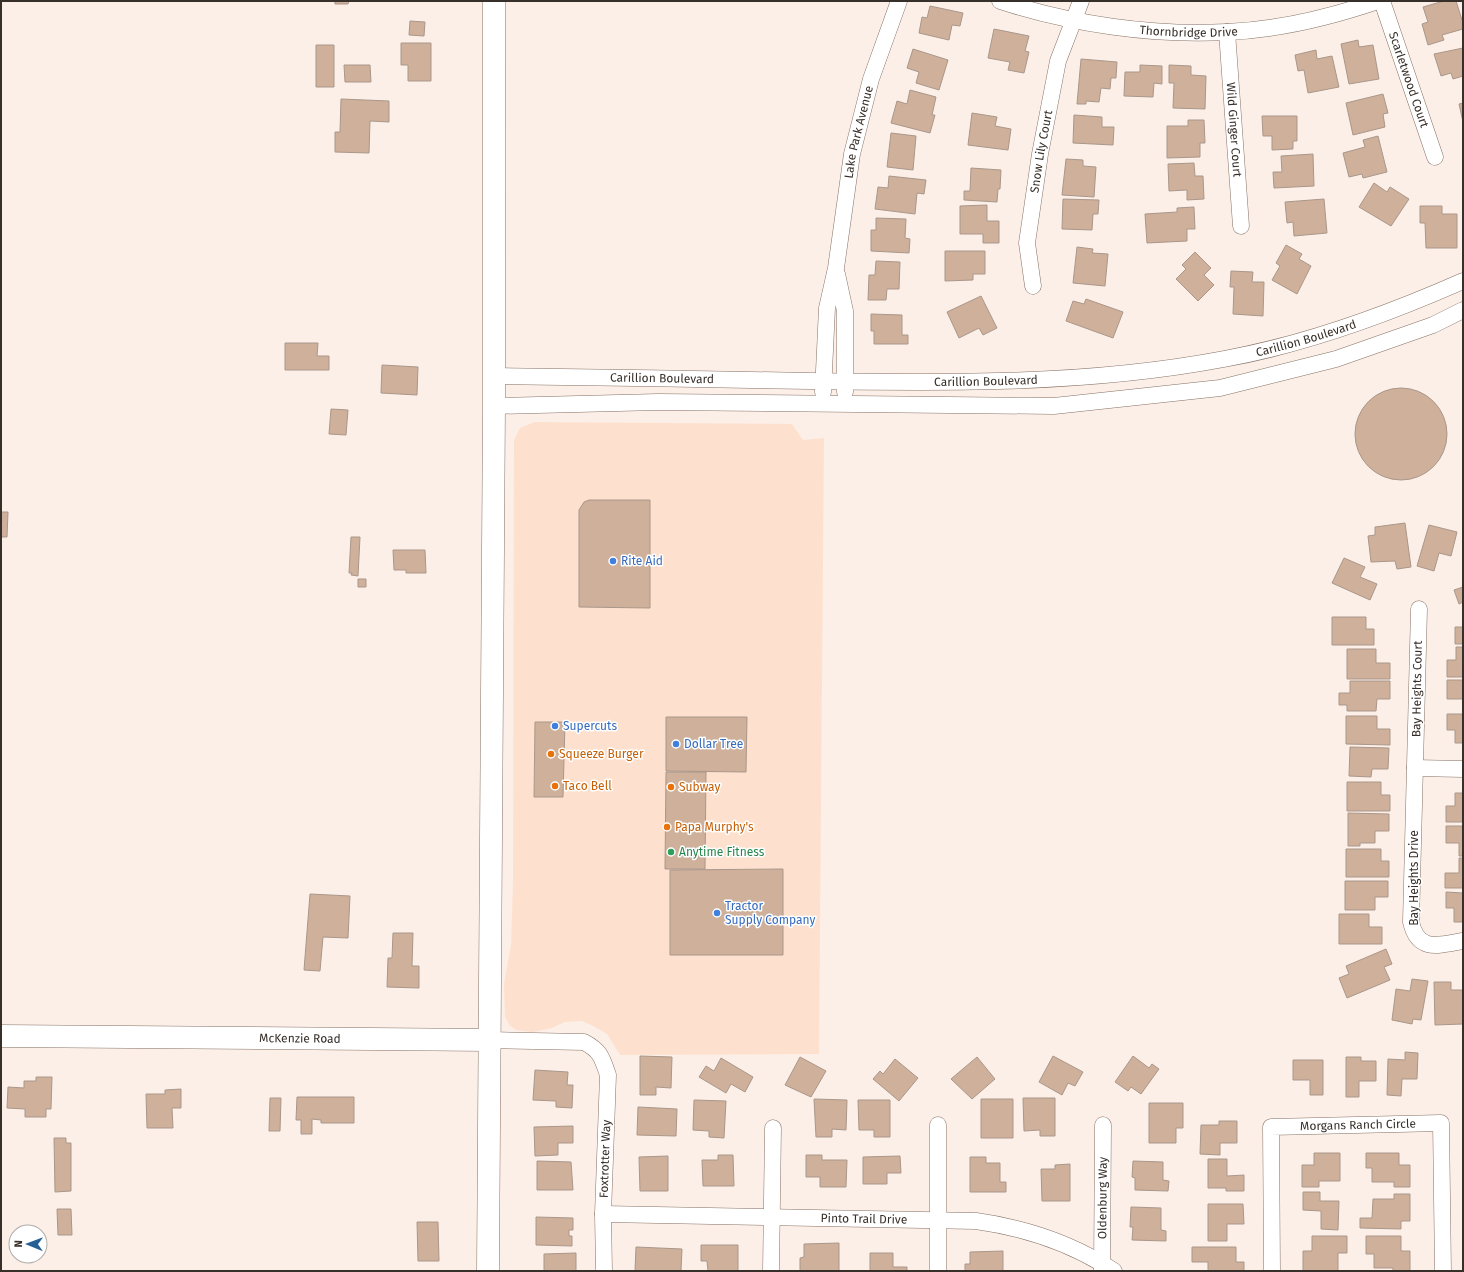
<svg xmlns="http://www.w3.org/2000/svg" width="1464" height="1272" font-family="'Fira Sans',sans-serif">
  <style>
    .built { fill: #fde1ce }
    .building { fill: #ceb09b; stroke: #aa978a }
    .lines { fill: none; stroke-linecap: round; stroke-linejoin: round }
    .street-casing { stroke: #857266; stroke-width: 17 }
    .secondary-casing { stroke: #857266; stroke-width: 23 }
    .street { stroke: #fff; stroke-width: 16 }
    .secondary { stroke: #fff; stroke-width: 22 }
    .shop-dot { fill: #3f7fe0; stroke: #fff; stroke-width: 1.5 }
    .food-dot { fill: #e8710a; stroke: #fff; stroke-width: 1.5 }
    .leisure-dot { fill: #2e9e5b; stroke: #fff; stroke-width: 1.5 }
    .labels { text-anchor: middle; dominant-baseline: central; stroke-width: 3; stroke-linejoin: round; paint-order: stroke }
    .street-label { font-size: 12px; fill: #372f29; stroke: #fff }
    .shop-label { font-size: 12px; fill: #366cbe; stroke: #fff; text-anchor: start }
    .food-label { font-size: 12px; fill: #c56008; stroke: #fff; text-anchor: start }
    .leisure-label { font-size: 12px; fill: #27864d; stroke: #fff; text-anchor: start }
  </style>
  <rect width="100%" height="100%" fill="#fcefe7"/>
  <path class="built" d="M535,422L792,424L803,440L824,438L819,1054L620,1055L607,1034L593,1026L582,1021L565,1022L552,1028L533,1032L516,1030L510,1026L505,1017L504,984L511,944L513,883L514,440L520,428Z"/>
  <path class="building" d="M335,1H349L348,4H335Z
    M1444,1H1456L1463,23V29L1442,35L1444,40L1428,45L1422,24L1428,22L1423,7Z
    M930,6L963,13L960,26L952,25L949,40L919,33L922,17L927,18Z
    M410,21L425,22L424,36L409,35Z
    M994,29L1029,36L1025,51L1029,52L1024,73L1008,70L1010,62L988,58Z
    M1358,40L1359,47L1373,45L1379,79L1349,84L1341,44Z
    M401,43H431V81H408V65H401Z
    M316,45H334V87H316Z
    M1463,48V76L1453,79L1451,73L1441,76L1434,54Z
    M913,49L948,60L939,90L916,83L919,72L907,68Z
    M1316,50L1317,59L1332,56L1339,87L1308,93L1304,70L1298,71L1295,55Z
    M1081,59L1117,62L1116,78H1111L1110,89L1101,88L1099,102L1086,101V104H1077Z
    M344,65H370L371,82H345Z
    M1140,65L1162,66V84L1154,83L1153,97L1124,96L1125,72H1140Z
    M1169,65L1191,66V75L1206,76L1205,109L1173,108L1174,83H1169Z
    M910,90L936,97L932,115H935L930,133L891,123L897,101L907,104Z
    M1383,94L1388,113L1383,114L1385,127L1353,135L1346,103Z
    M341,99L389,101V122L370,121L369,153L335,152V132H340Z
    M1463,103V122L1459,104Z
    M972,113L997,117L995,126L1011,129L1008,150L968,145Z
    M1074,115L1102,117V127H1114L1113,145L1073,143Z
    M1262,116H1297V141H1293V149L1272,150V136H1263Z
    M1188,120H1204L1205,143H1200V157L1167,158V126H1188Z
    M891,133L916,136L913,170L887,167Z
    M1378,136L1387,172L1363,178L1362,174L1349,177L1343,153L1365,147L1363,140Z
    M1313,154L1314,186L1274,188L1273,172H1282L1281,156Z
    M1066,159L1083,160V166L1096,167L1094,197L1062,195Z
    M1194,163L1195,176H1203L1204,199L1187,200V190L1169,191L1168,164Z
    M971,168L1001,170L1000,189H998L997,202L964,200V191H970Z
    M889,176L926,180L924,194L917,193L915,214L875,209L878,187L888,188Z
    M1374,183L1387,192L1390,187L1409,199L1391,226L1359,207Z
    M1063,199L1099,200L1098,214H1093L1092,230L1062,229Z
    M1324,199L1327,233L1294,236L1293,222L1287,223L1285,202Z
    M987,205V221H999V243H983V234H960V206Z
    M1420,206H1442V214H1457V248H1426L1425,223H1420Z
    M1194,207L1195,229H1187V241L1147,243L1145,214L1177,212V208Z
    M876,218L906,219L905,238L910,239L909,253L871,251V230H876Z
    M1286,245L1302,254L1299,259L1311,266L1297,294L1272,280L1280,266L1276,263Z
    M1077,247L1093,249L1092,253L1108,254L1105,286L1073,283Z
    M945,251H985V274H973V280L945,281Z
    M1195,252L1211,268L1204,275L1214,285L1198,301L1176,279L1186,269L1182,265Z
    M876,261L900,262L899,289H887L886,300H868L869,275H875Z
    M1231,271L1253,272L1252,282H1264L1263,316L1233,314L1234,287H1230Z
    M981,296L997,328L983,335L979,328L959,338L947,312Z
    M1086,299L1123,312L1113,338L1066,321L1073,301L1084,304Z
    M871,314L902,315V335H908V344H874V331H871Z
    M285,343H318L317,356H329V370H285Z
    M382,365L418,367L417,395L381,393Z
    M1355 434a46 46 0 1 1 92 0a46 46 0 1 1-92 0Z
    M331,409L348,410L346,435L329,434Z
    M589,500H650V608L579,607V510L584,502Z
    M1,512H8L7,537H1Z
    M1405,523L1411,567L1397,569L1395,561L1371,562L1368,536L1375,535V527Z
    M1429,525L1457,532L1451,556L1439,553L1434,571L1417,566Z
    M351,537H360L358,576L351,575L352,573H349Z
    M393,550H425L426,573H406V570H394Z
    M1344,558L1365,567L1360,577L1377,584L1370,600L1332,583Z
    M358,579H366V587H358Z
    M1463,587V602L1459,604L1454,590Z
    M1332,617H1366V629H1374V645H1332Z
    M1455,627H1463V644H1455Z
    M1456,647H1463V677H1447V660H1456Z
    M1347,649H1376V663H1390V679H1347Z
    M1447,680H1463V699H1447Z
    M1350,681H1390V699H1377L1376,711H1347V705H1339V693H1350Z
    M1447,714H1463V743H1455V730H1447Z
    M1346,716H1377V729H1390V745L1346,744Z
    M666,717H747L746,772L666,771Z
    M535,722H565L563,797H534Z
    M1350,747L1389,748L1388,769H1372L1371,777L1349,776Z
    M666,772H706L705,869H665Z
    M1347,782H1381V795H1390V811H1347Z
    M1455,793H1463V822H1446V806H1455Z
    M1348,813L1389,814V831H1375V843H1360V846H1348Z
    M1446,826H1463V856H1459V843H1446Z
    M1346,849H1381V861H1389V877H1346Z
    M1459,858H1463V888H1445V873H1459Z
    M783,869V955H670V870Z
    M1345,881H1388V897H1375V910H1345Z
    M1446,892L1463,893V922H1454V908H1446Z
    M310,894L350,896L348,938L323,937L320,971L304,970Z
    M1339,914H1369V927H1382V944H1339Z
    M393,933H413L412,966H419V988L387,987L388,958H392Z
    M1386,949L1392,964L1384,967L1390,980L1347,998L1339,978L1349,974L1346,966Z
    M1412,979L1428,981L1421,1020L1413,1019L1412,1024L1392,1020L1396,989L1410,991Z
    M1434,982H1451V990H1463V1024L1435,1025Z
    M1405,1052L1418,1053L1417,1079H1402L1401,1096L1387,1095L1388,1059L1405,1060Z
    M640,1056L672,1057L671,1088L656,1087V1095H640Z
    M1053,1056L1083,1072L1075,1086L1068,1083L1062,1095L1039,1082Z
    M1133,1056L1149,1068L1152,1064L1159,1069L1141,1094L1131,1087L1128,1091L1115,1082Z
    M800,1057L826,1071L811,1097L785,1085Z
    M977,1057L995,1079L972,1099L951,1079Z
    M1346,1057H1361V1061H1376V1081H1359V1097H1346Z
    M721,1058L753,1077L745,1092L731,1084L726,1093L699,1077L706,1066L714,1071Z
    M895,1059L918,1078L899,1101L873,1079L880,1071L883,1074Z
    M1293,1060H1323V1095H1310V1080H1293Z
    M535,1070L568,1072L567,1085H573L572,1108L556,1107V1101L533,1100Z
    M36,1077H52L51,1109H46V1117H25V1109L7,1108L8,1087L24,1088V1081H36Z
    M181,1089V1108H172L173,1128H147L146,1094H165V1090Z
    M297,1097H354V1123H321V1120L312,1119V1134H301V1120H296Z
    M270,1098H281L280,1131H269Z
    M1023,1098H1055V1136H1040V1130L1024,1131Z
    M814,1099L847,1100L846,1130L832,1129V1137H816Z
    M981,1099H1013V1138H981Z
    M694,1100L726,1101L724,1138L709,1137V1131L693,1130Z
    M858,1100H890V1137H874V1130H859Z
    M1149,1103H1183V1128H1176V1143H1149Z
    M638,1107L677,1109L676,1136L637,1135Z
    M1219,1121H1237V1143H1220V1155L1200,1154L1201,1125H1219Z
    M573,1126V1143H558V1155L535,1156L534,1127Z
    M54,1138H66V1143H71V1191L55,1192Z
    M1314,1153H1340V1181H1319V1187H1302V1165H1314Z
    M1366,1153H1399V1165H1410V1187H1394V1182H1372V1168H1366Z
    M718,1155H733L734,1186H703L702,1160H718Z
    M806,1155H822V1160H847L846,1187H820V1177H806Z
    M668,1156V1191H640L639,1157Z
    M900,1156L901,1173H887V1184H863V1157Z
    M970,1157H986V1163H1000V1182H1006V1192H970Z
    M1208,1159H1227V1176L1244,1175V1191H1226V1188H1208Z
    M537,1161L571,1162L573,1190H537Z
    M1133,1161L1163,1162V1180L1169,1181L1168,1191L1135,1190V1178L1132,1177Z
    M1070,1164V1201H1042L1041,1169H1055V1165Z
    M1303,1192H1320V1201H1339L1338,1230L1321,1229V1211L1303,1210Z
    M1394,1194H1410V1221H1401V1229L1360,1228V1218H1372L1373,1199H1394Z
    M1208,1204H1243L1244,1224H1227V1241H1208Z
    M1131,1207L1161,1208V1230L1166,1231V1241L1132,1240L1133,1227H1130Z
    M57,1209H71L72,1235H58Z
    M536,1217L573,1218V1230H569V1236H572V1246L536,1245Z
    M417,1222H438L439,1261H418Z
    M1312,1236H1347V1253H1338V1271H1303V1251H1312Z
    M1366,1236H1401V1251H1410V1271H1393V1268H1374V1254H1366Z
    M839,1243V1271H800V1258L804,1257V1244Z
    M701,1245H738V1271H708L707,1261H701Z
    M636,1247L682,1249L681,1271H635Z
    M1192,1247H1236V1262H1244V1271H1208V1262H1192Z
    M1003,1251V1271H965V1264H970V1252Z
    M576,1253V1271H544V1254Z
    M870,1253H893V1267H907V1271H870Z"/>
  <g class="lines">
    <g class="street-casing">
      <g id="street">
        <path id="s1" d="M1000,1C1071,24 1152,36 1227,32C1276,30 1331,17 1378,1"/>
        <path id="s2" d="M1382,1L1435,157"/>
        <path id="s3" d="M1227,32L1241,226"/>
        <path d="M837,274L845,311V392"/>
        <path id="s4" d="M1033,286L1027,243L1040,154L1058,61L1081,1"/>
        <path id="s5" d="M494,376C599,377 705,379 810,381C949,383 1087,385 1224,359C1307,344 1386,315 1463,281"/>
        <path id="s6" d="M823,392L827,308L836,268L852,154L871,79L899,1"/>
        <path d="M494,406L658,402L1054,406L1220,388L1336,359L1433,325L1463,310"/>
        <path d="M1419,609L1411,922C1418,953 1439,945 1463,941"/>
        <path d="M1415,768L1463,769"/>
        <path d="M490,1040L584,1042C601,1051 602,1058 608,1075L603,1214L604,1271"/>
        <path d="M938,1125V1271"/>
        <path id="s7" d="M603,1214L976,1221C1026,1228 1072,1243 1114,1271"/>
        <path d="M771,1271L773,1128"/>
        <path id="s8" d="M1102,1271L1103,1125"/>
        <path id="s9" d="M1272,1271L1271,1127L1441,1123L1443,1271"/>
      </g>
    </g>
    <g class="secondary-casing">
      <g id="secondary">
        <path id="s10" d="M1,1036L490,1040"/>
        <path d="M488,1271L494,406V1"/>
      </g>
    </g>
    <use href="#street" class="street"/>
    <use href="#secondary" class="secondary"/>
  </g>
  <g class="shop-dot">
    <circle cx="613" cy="561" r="4"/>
    <circle cx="555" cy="726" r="4"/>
    <circle cx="676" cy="744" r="4"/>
    <circle cx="717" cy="913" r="4"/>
  </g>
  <g class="food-dot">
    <circle cx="551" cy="754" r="4"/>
    <circle cx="555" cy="786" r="4"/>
    <circle cx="671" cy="787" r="4"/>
    <circle cx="667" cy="827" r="4"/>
  </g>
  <circle class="leisure-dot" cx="671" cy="852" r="4"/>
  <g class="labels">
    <g class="street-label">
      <text stroke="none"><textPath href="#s1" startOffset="192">Thornbridge Drive</textPath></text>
      <text stroke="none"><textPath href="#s2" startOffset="83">Scarletwood Court</textPath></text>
      <text stroke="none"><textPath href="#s3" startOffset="98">Wild Ginger Court</textPath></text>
      <text stroke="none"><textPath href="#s6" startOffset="263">Lake Park Avenue</textPath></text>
      <text stroke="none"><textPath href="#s4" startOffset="136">Snow Lily Court</textPath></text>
      <text stroke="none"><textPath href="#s5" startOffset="816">Carillion Boulevard</textPath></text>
      <text stroke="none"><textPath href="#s5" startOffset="168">Carillion Boulevard</textPath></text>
      <text stroke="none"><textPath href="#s5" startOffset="492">Carillion Boulevard</textPath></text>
      <text transform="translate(1417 689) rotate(-89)">Bay Heights Court</text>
      <text transform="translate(1414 878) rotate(-90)">Bay Heights Drive</text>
      <text stroke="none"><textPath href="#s10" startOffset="299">McKenzie Road</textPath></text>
      <text stroke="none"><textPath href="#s9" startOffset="231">Morgans Ranch Circle</textPath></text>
      <text transform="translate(605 1159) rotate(-88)">Foxtrotter Way</text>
      <text stroke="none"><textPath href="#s8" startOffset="73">Oldenburg Way</textPath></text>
      <text stroke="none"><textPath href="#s7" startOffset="261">Pinto Trail Drive</textPath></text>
    </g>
    <g class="shop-label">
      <text x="621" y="561">Rite Aid</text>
      <text x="563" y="726">Supercuts</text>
      <text x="684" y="744">Dollar Tree</text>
      <text x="725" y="906">Tractor<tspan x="725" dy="14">Supply Company</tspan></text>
    </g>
    <g class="food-label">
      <text x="559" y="754">Squeeze Burger</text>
      <text x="563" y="786">Taco Bell</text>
      <text x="679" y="787">Subway</text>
      <text x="675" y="827">Papa Murphy's</text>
    </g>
    <g class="leisure-label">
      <text x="679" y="852">Anytime Fitness</text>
    </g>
  </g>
  <rect width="1464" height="1272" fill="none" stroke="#372f29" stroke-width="4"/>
  <g transform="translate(28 1244) rotate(271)"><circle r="19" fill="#ffffff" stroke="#afaca9"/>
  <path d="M0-3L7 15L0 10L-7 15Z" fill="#255f96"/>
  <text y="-6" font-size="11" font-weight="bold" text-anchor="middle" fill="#372f29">N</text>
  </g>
</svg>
